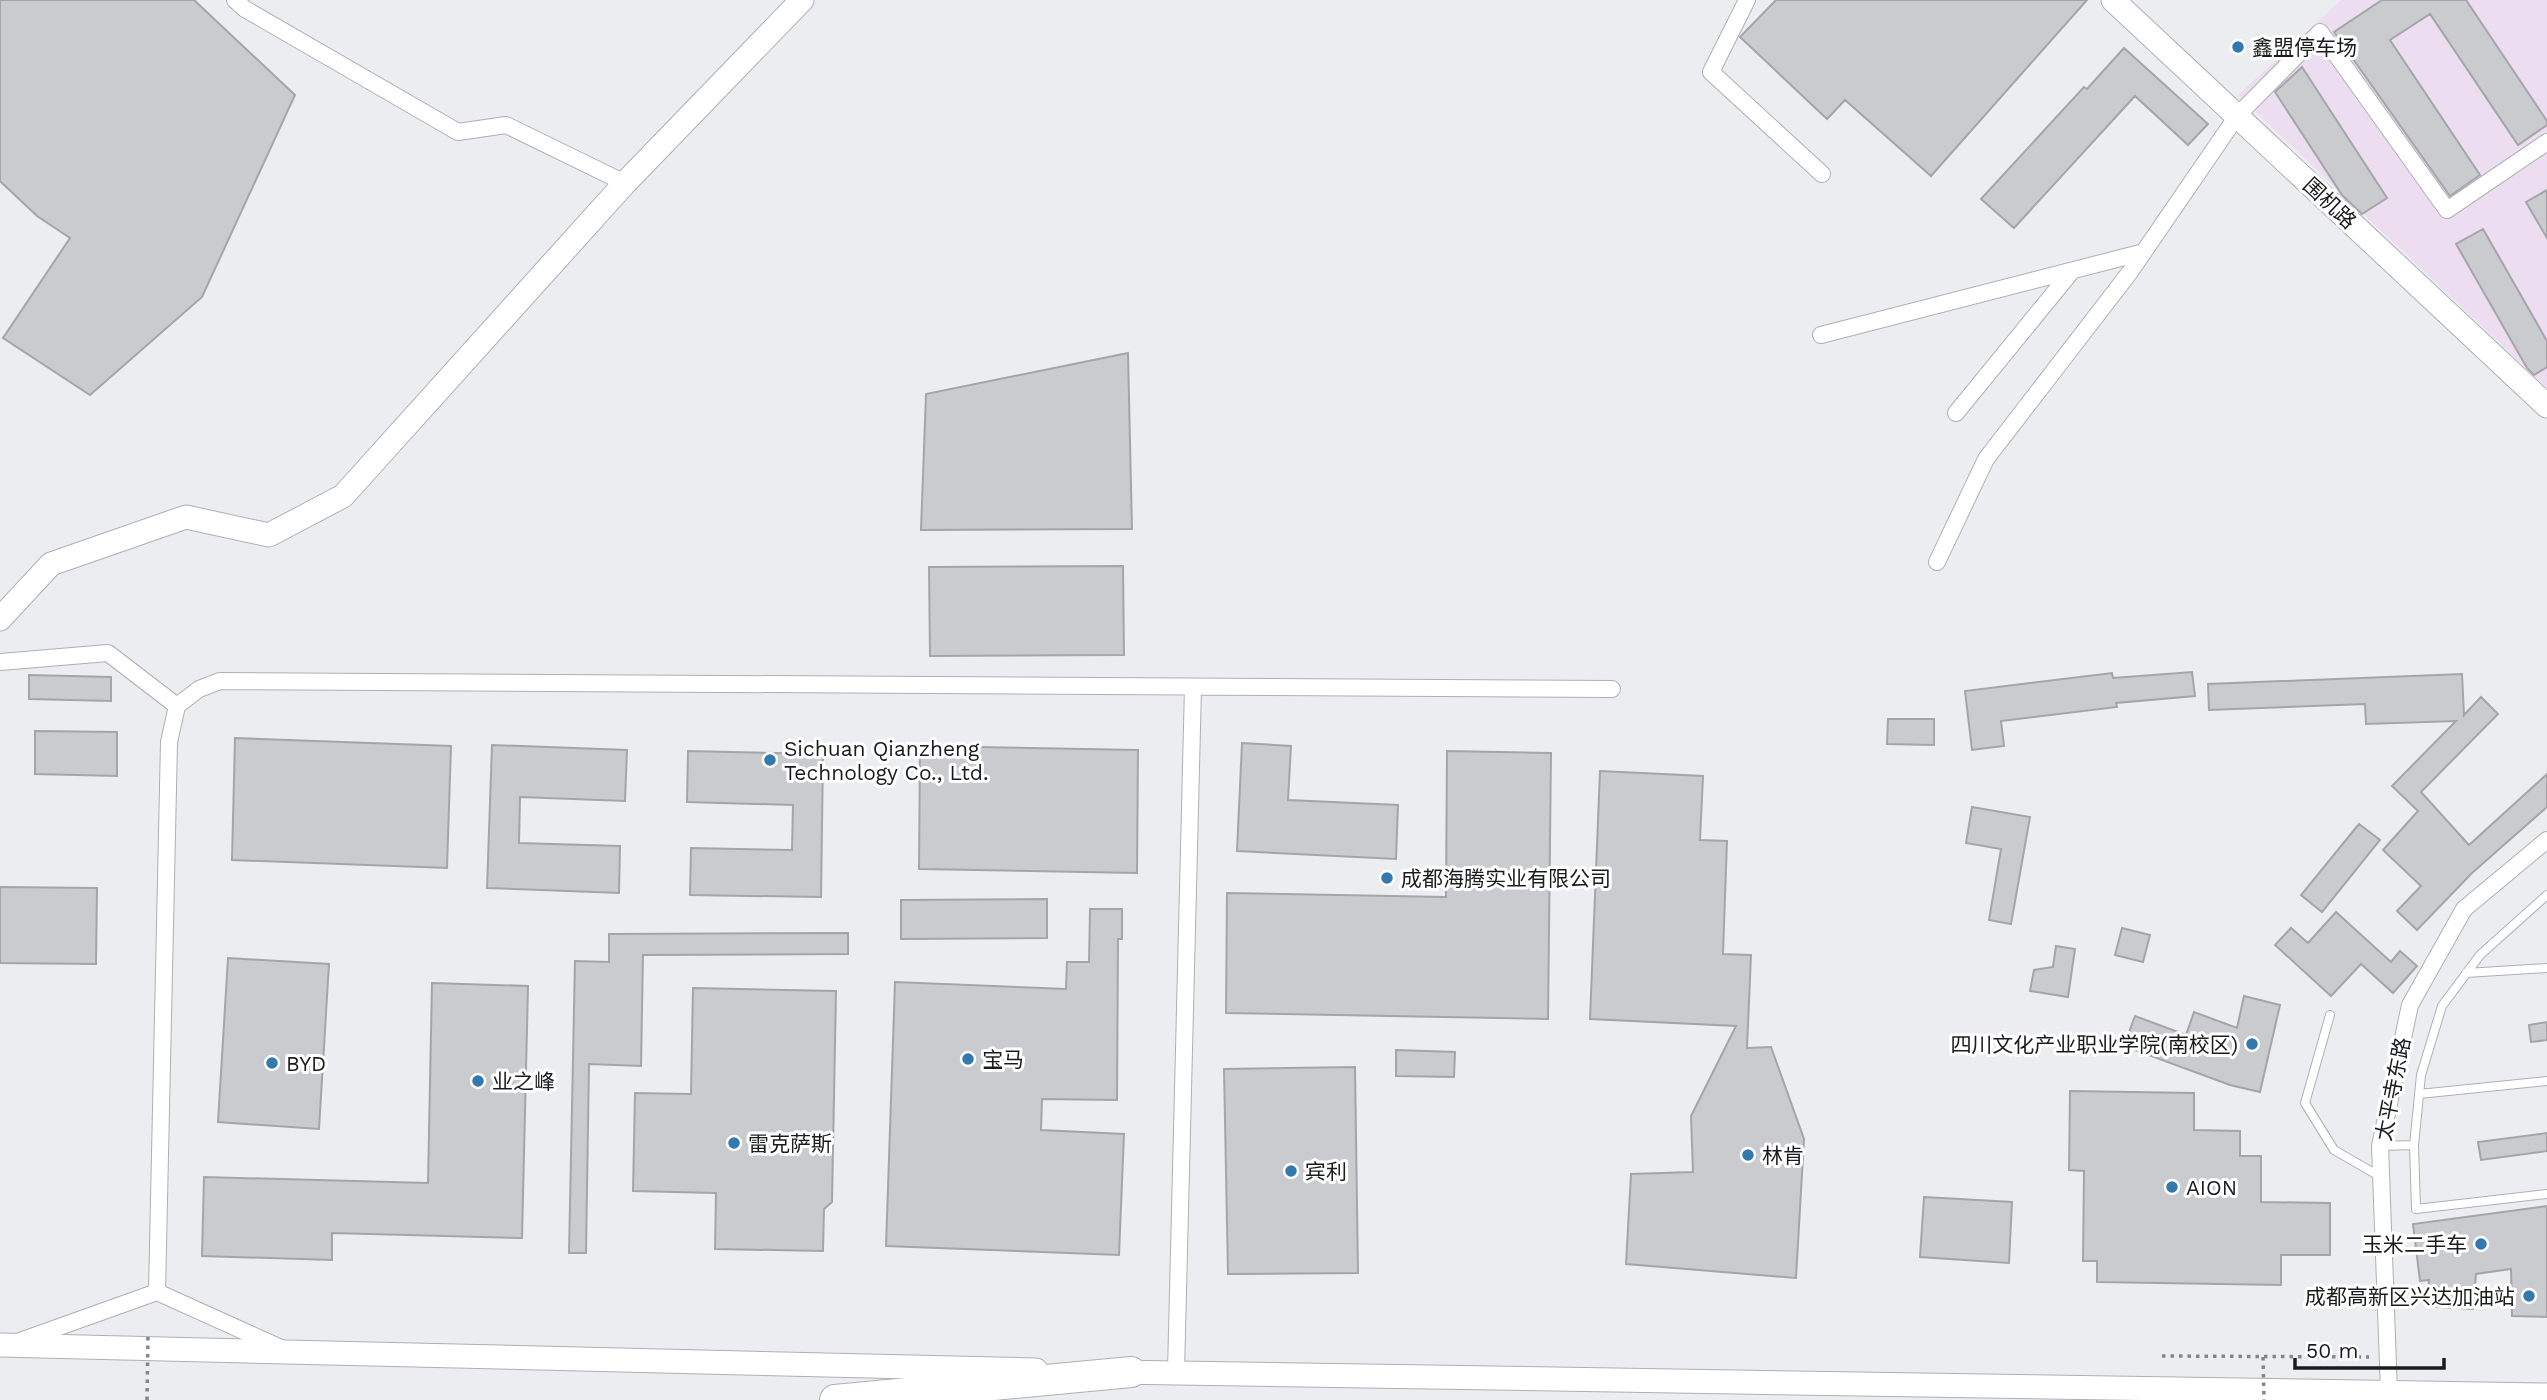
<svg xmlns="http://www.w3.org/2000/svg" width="2547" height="1400" font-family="'Work Sans','Noto Sans SC',sans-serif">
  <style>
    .industrial { fill: #ecddf1 }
    .building { fill: #cacbce; stroke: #a5a5a9; stroke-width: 2 }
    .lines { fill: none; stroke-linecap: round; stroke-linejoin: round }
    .lane-casing { stroke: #adb0b3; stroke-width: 10 }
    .street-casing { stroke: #adb0b3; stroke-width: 18 }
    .secondary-casing { stroke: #adb0b3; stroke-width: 25 }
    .highway-casing { stroke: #adb0b3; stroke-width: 32 }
    .path { stroke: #848688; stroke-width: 3.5; stroke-dasharray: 3.5 5; stroke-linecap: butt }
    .lane { stroke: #fff; stroke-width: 8 }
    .street { stroke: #fff; stroke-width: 16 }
    .secondary { stroke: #fff; stroke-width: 23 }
    .highway { stroke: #fff; stroke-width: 30 }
    .path-bridge { stroke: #848688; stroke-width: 3.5; stroke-dasharray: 3.5 5; stroke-linecap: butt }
    .poi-dot { fill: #3379ae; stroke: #fff; stroke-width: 2.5 }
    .labels { text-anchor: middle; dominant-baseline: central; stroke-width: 6; stroke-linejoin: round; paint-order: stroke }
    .poi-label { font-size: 21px; fill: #1a1b1c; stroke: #fff; text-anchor: start }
    .street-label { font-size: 21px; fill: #1a1b1c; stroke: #fff }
  </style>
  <rect width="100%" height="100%" fill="#ebedf1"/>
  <path class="industrial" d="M2341,0H2547V388L2238,95Z"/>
  <path class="building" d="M0,0H194L295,95L202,297L90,395L3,338L70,238L37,216L0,181Z
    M1776,0H2087L1931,176L1845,100L1827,119L1740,37Z
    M2382,0H2466L2547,121V125L2518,145L2430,14L2390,40L2480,175L2450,196L2334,32Z
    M2124,48L2208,124L2188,145L2135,96L2014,228L1981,199L2084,87L2087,89Z
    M2302,67L2387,198L2362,214L2342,195L2275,92Z
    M2547,190V238L2526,202Z
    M2483,229L2547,341V367L2534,375L2527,368L2456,244Z
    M1128,353L1132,529L921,530L926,394Z
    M1123,566L1124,655L930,656L929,567Z
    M2192,672L2195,696L2116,703L2117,707L2001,721L2004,746L1972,750L1965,691L2112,673L2113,678Z
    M2462,674L2464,715L2481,697L2498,714L2421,792L2469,845L2547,774V807L2472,873L2417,930L2397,911L2421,886L2383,850L2418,811L2392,786L2456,721L2366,724L2365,704L2209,710L2208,684Z
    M29,675L111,677V701L29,699Z
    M1888,719H1934V745L1887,744Z
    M35,731L117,732V776L35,774Z
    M235,738L451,746L447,868L232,860Z
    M1242,743L1291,746L1288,800L1398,805L1396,859L1237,851Z
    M492,745L627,750L625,801L520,797L519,843L620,846L619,893L487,888Z
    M920,746L1138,750L1137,873L919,869Z
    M688,751L823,754L821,897L690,895L691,848L792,850L793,805L687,802Z
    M1447,751L1551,753L1548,1019L1226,1013L1227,893L1446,897Z
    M1600,771L1703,776L1700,840L1727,841L1723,954L1751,955L1747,1048L1771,1047L1804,1139L1796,1278L1626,1264L1631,1174L1693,1172L1691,1116L1736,1026L1590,1019Z
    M1972,807L2030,817L2011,924L1989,920L2001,849L1966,843Z
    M2359,824L2380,840L2322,912L2301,895Z
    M0,887L97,888L96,964L0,963Z
    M1047,899V938L901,939V900Z
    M1090,909H1122V939H1118L1117,1100L1042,1099L1041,1130L1124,1134L1119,1255L886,1246L895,982L1066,989L1067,962H1089Z
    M2336,912L2391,962L2400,951L2417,966L2393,993L2361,964L2331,996L2275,945L2291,928L2308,943Z
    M2122,928L2150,935L2143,962L2115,955Z
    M848,933V954L643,955L641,1066L589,1064L586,1253H569L575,961L609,962V934Z
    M2056,946L2075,949L2068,997L2030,991L2034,970L2053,967Z
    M228,958L329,964L319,1129L218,1122Z
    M432,983L528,986L522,1238L332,1233V1260L202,1256L204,1177L428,1183Z
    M693,988L836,991L832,1202L824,1209L823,1251L715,1249L716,1193L633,1191L635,1093L691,1094Z
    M2244,996L2280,1005L2260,1092L2230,1085L2124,1046L2135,1016L2186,1035L2194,1012L2237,1028Z
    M2547,1022V1040L2531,1042L2529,1025Z
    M1396,1050L1455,1052L1454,1077L1396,1076Z
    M1355,1067L1358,1273L1228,1274L1224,1069Z
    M2070,1091L2194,1093V1130L2240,1131V1156H2261V1202L2330,1203V1255H2281V1285L2097,1282V1261H2083L2084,1171L2069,1170Z
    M2547,1133V1151L2481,1160L2478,1142Z
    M1924,1197L2012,1202L2009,1263L1920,1257Z
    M2547,1206V1317L2512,1316L2511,1269L2476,1274L2473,1309L2427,1306L2429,1280L2420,1281L2413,1224Z"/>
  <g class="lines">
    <g class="lane-casing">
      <path id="lane" d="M2466,973L2547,968
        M2330,1015L2305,1103L2334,1150L2381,1177
        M2419,1094L2547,1081
        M2414,1145L2416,1209L2547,1194
        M2380,1146L2414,1145L2421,1075L2442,1006L2480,955L2547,895"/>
    </g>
    <g class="street-casing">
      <path id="street" d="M235,0L245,9L458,132L506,125L625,183
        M1747,0L1711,72L1822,174
        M1821,335L2144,252
        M1956,413L2072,271
        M1937,562L1986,459L2130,272L2237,116L2320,32L2447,210L2547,142
        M0,662L108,653L177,706
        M157,1292L169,742L177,706L199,689L220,681L1612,689
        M20,1341L157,1292L281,1348
        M1176,1372L1193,687
        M2389,1392L2380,1146L2410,1005L2464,909L2547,840"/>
    </g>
    <g class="secondary-casing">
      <path id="secondary" d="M2113,0L2547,406
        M0,619L51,564L186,517L269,535L343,496L625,183L802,0
        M0,1345L1036,1370
        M1115,1372L2547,1395"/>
    </g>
    <g class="highway-casing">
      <path id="highway" d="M835,1400L1131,1372"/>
    </g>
    <path class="path" d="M2162,1356L2369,1357"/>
    <use href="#lane" class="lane"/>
    <use href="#street" class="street"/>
    <use href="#secondary" class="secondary"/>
    <use href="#highway" class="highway"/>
    <path class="path-bridge" d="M2263,1357L2264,1400
      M147,1400L148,1333"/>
  </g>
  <g class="poi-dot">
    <circle cx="2238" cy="47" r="7"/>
    <circle cx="770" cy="760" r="7"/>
    <circle cx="1387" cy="878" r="7"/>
    <circle cx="2252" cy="1044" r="7"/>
    <circle cx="968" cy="1059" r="7"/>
    <circle cx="272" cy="1063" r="7"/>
    <circle cx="478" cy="1081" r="7"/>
    <circle cx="734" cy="1143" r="7"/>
    <circle cx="1748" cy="1155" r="7"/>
    <circle cx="1291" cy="1171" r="7"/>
    <circle cx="2172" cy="1187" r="7"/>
    <circle cx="2481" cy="1244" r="7"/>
    <circle cx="2529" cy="1296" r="7"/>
  </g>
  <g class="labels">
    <g class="poi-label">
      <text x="2252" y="47">鑫盟停车场</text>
      <text x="784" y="748">Sichuan Qianzheng<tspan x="784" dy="24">Technology Co., Ltd.</tspan></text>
      <text x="1401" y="878">成都海腾实业有限公司</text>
      <text x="2238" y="1044" text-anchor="end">四川文化产业职业学院(南校区)</text>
      <text x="982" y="1059">宝马</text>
      <text x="286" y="1063">BYD</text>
      <text x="492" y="1081">业之峰</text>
      <text x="748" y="1143">雷克萨斯</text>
      <text x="1762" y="1155">林肯</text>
      <text x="1305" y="1171">宾利</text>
      <text x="2186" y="1187">AION</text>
      <text x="2467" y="1244" text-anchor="end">玉米二手车</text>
      <text x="2515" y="1296" text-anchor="end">成都高新区兴达加油站</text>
    </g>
    <g class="street-label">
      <text transform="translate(2330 203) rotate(43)">围机路</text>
      <text transform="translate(2393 1089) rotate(-79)">太平寺东路</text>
    </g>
  </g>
  <path d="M2295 1358v10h149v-10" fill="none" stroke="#1a1b1c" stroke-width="3.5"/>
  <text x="2306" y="1358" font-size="21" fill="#1a1b1c" stroke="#ffffff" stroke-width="5" paint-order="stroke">50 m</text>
</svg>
